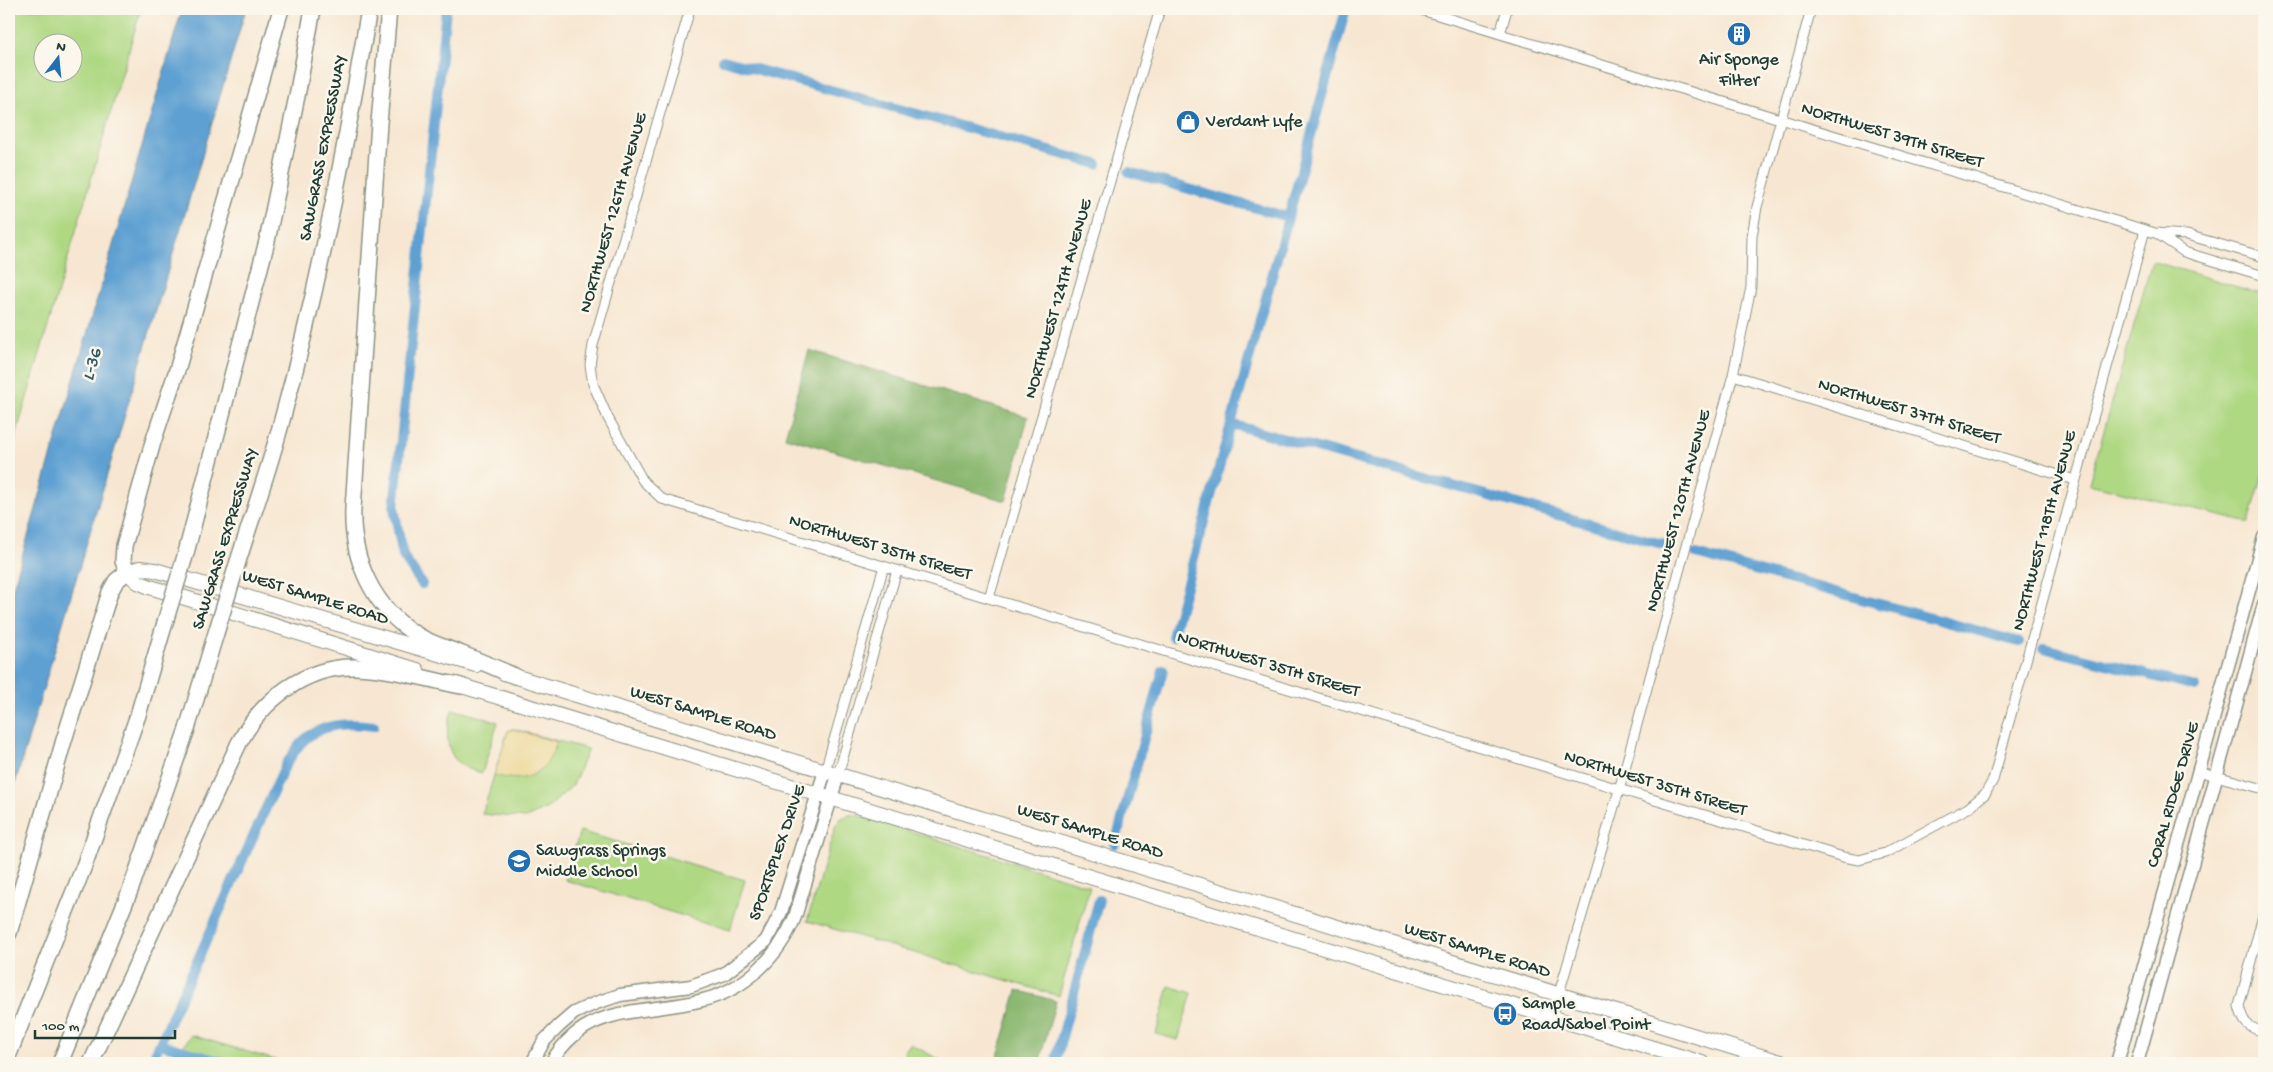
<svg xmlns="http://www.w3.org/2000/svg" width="2273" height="1072" font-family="'Gochi Hand',sans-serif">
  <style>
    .green { fill: #afd883; stroke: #678a5c; fill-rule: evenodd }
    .forest { fill: #8bb871; stroke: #557a52 }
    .sand { fill: #eeda9e; stroke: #868c69 }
    .water { fill: #5fa0d2; stroke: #3f6e83 }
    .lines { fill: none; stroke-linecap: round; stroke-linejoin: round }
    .canal { stroke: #5fa0d2; stroke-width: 10 }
    .street-casing { stroke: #8b9283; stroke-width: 11 }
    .secondary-casing { stroke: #8b9283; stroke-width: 15 }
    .primary-casing { stroke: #8b9283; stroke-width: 16 }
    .highway-casing { stroke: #8b9283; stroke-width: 18 }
    .street { stroke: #fff; stroke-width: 9 }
    .secondary { stroke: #fff; stroke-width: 12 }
    .primary { stroke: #fff; stroke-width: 14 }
    .highway { stroke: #fff; stroke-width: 15 }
    .highway-bridge-casing { stroke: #8b9283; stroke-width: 18; stroke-linecap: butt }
    .highway-bridge { stroke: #fff; stroke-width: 15 }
    .labels { text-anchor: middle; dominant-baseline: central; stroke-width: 5; stroke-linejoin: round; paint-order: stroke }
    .poi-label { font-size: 18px; fill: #1f3d34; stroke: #fbf7ec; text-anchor: start }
    .street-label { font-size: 18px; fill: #1f3d34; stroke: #fbf7ec }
    .water-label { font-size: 19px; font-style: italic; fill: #325b63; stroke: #fbf7ec }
  </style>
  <rect width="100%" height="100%" fill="#fbf7ec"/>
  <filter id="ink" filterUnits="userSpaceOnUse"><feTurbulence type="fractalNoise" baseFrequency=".02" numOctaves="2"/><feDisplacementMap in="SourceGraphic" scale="10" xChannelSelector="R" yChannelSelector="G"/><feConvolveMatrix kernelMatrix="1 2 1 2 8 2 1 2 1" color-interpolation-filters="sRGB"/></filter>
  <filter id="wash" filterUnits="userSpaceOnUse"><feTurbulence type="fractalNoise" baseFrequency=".0096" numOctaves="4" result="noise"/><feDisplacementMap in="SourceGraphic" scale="20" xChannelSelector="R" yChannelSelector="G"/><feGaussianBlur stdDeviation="1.12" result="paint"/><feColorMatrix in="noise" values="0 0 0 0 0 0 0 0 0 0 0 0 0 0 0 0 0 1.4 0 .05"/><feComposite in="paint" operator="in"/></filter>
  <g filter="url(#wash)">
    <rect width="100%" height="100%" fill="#f7e7d2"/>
    <path class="green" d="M9,9H141L9,459ZM72,42V72H42V42Z
      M2152,261L2264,295V470L2249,523L2089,484Z
      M453,709L498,722L482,773C476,771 469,770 463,766C444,755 445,726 453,709Z
      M513,729L588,749L573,785L549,807L526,818L482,814L508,731Z
      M849,815H857L1090,886L1059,996L807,921L835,827L840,819Z
      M580,831L745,880L730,930L565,880Z
      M1169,986L1192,993L1178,1040L1156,1034Z
      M191,1035L285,1063H172Z
      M910,1044L944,1062L943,1063H911L904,1053Z"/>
    <path class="forest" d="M809,350L1028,417L1006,501L785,437Z
      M1017,990L1056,1001L1039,1063H996Z"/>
    <path class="sand" d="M513,729L557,742C546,774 527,785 494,775L508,731Z"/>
    <path class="water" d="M182,9H246L9,804V601Z"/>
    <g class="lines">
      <path class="canal" d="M723,60L1097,164
        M1129,172L1288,217
        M1231,424L1669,546
        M1696,554L2019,642
        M422,584L403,556L394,508L446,9
        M1172,637L1346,9
        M2044,648L2195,687
        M1115,844L1163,670
        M160,1044L226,1063
        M151,1063L285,766C290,759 295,750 301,743C320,723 348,722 374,726
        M1055,1063L1099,900"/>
    </g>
  </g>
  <g filter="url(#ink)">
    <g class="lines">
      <g class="street-casing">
        <path id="street" d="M690,9L593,345L590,365L593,384L608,418L643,481L662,499L1843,857L1859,860L1885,853L1968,808L1985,794L1993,780L2145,230
          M1418,9L2155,233L2187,235L2264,257
          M1500,34L1507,9
          M2156,233L2184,252L2264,276
          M1733,375L2075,480
          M989,598L1160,9
          M825,771L884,566
          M2198,771L2264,789
          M838,775L897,570
          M2264,912L2239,1006C2243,1023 2247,1027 2264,1032
          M1552,1017L1619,790L1733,375L1751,287L1752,236L1757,207L1811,9"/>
      </g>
      <g class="secondary-casing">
        <path id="secondary" d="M532,1063L544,1041L559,1026L574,1013L596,1003L620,995L691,986L724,974L766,941L781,912L825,771
          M551,1063C586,1002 645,1015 703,1000C745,990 779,956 795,917L838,775
          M2117,1063L2264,537
          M2137,1063L2264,604"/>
      </g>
      <g class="primary-casing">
        <path id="primary" d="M417,670L150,587L138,582L127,572L140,568L155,570L476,665
          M504,673L1784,1063
          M452,683L1702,1063"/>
      </g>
      <g class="highway-casing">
        <path id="highway" d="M389,9L379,123L353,509C351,559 373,608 417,635C431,644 447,648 462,654C480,661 498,669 515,676
          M186,553L267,241L297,96L313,9
          M236,568C251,519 269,470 282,420C319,285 346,147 369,9
          M9,933L64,740L110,592L116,581L127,572L123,561L124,546L153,442L178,367L281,9
          M9,1054L84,866L138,715L166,619
          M60,1063L131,888L187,729L216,633
          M91,1063L239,743C262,700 305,666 355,667C391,668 426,679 461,686"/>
      </g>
      <use href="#street" class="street"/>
      <use href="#secondary" class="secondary"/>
      <use href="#primary" class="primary"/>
      <use href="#highway" class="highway"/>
      <g class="highway-bridge-casing">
        <path id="highway-bridge" d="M166,619L186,553
          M216,633L236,568"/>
      </g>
      <use href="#highway-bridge" class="highway-bridge"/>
    </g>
  </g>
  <defs>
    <g id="building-disc" transform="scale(1.25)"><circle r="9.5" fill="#1f6fb2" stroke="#fbf7ec"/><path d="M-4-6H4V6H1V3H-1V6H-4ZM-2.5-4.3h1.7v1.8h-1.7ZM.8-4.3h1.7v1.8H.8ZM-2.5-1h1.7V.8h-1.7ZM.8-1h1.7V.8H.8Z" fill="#fff"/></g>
    <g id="shop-disc" transform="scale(1.25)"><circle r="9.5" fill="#1f6fb2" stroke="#fbf7ec"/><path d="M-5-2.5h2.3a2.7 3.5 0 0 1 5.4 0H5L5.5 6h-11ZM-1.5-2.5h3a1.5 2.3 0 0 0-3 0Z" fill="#fff"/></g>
    <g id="school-disc" transform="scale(1.25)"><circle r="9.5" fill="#1f6fb2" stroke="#fbf7ec"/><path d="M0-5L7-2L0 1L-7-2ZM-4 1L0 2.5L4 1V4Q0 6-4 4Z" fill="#fff"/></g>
    <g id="bus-disc" transform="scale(1.25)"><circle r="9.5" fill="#1f6fb2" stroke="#fbf7ec"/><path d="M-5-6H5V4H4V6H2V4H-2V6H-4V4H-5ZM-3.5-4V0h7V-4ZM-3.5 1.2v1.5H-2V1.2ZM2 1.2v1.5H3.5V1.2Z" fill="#fff"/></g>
  </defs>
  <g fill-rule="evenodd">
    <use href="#building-disc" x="1739" y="34"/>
    <use href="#shop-disc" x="1188" y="122"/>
    <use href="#school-disc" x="519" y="861"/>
    <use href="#bus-disc" x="1505" y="1014"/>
  </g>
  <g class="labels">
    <g class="poi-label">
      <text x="1739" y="60" text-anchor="middle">Air Sponge<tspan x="1739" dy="21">Filter</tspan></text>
      <text x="1206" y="122">Verdant Lyfe</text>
      <text x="536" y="851">Sawgrass Springs<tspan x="536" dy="21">Middle School</tspan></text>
      <text x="1522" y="1004">Sample<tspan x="1522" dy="21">Road/Sabel Point</tspan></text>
    </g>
    <g class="street-label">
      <text transform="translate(1892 136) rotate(17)">NORTHWEST 39TH STREET</text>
      <text transform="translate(324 148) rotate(-79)">SAWGRASS EXPRESSWAY</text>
      <text transform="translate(614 213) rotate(-74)">NORTHWEST 126TH AVENUE</text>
      <text transform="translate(1059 299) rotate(-74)">NORTHWEST 124TH AVENUE</text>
      <text transform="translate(1909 412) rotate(17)">NORTHWEST 37TH STREET</text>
      <text transform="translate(1679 511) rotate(-75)">NORTHWEST 120TH AVENUE</text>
      <text transform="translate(2045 531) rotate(-75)">NORTHWEST 118TH AVENUE</text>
      <text transform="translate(226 539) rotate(-73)">SAWGRASS EXPRESSWAY</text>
      <text transform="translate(880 548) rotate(17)">NORTHWEST 35TH STREET</text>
      <text transform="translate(315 598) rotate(17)">WEST SAMPLE ROAD</text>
      <text transform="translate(1268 665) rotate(17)">NORTHWEST 35TH STREET</text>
      <text transform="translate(703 714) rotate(17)">WEST SAMPLE ROAD</text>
      <text transform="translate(1655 784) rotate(17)">NORTHWEST 35TH STREET</text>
      <text transform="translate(2174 795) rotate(-74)">CORAL RIDGE DRIVE</text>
      <text transform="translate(1090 832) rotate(17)">WEST SAMPLE ROAD</text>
      <text transform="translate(778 853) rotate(-71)">SPORTSPLEX DRIVE</text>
      <text transform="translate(1477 951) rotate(17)">WEST SAMPLE ROAD</text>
    </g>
    <g class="water-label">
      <text transform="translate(93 365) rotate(-74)">L-36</text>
    </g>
  </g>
  <rect width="2273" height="1072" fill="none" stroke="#fbf7ec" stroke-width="30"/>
  <g transform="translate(58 58) rotate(16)"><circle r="24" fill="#fbf7ec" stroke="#a3ada2"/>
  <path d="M0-4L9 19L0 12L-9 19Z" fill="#1f6fb2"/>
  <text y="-8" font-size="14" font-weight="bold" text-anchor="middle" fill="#1f3d34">N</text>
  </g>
  <path d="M35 1030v8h140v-8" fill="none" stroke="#1f3d34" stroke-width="2.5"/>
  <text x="42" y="1030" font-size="15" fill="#1f3d34" stroke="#fbf7ec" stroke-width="4" paint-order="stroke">100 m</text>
</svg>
